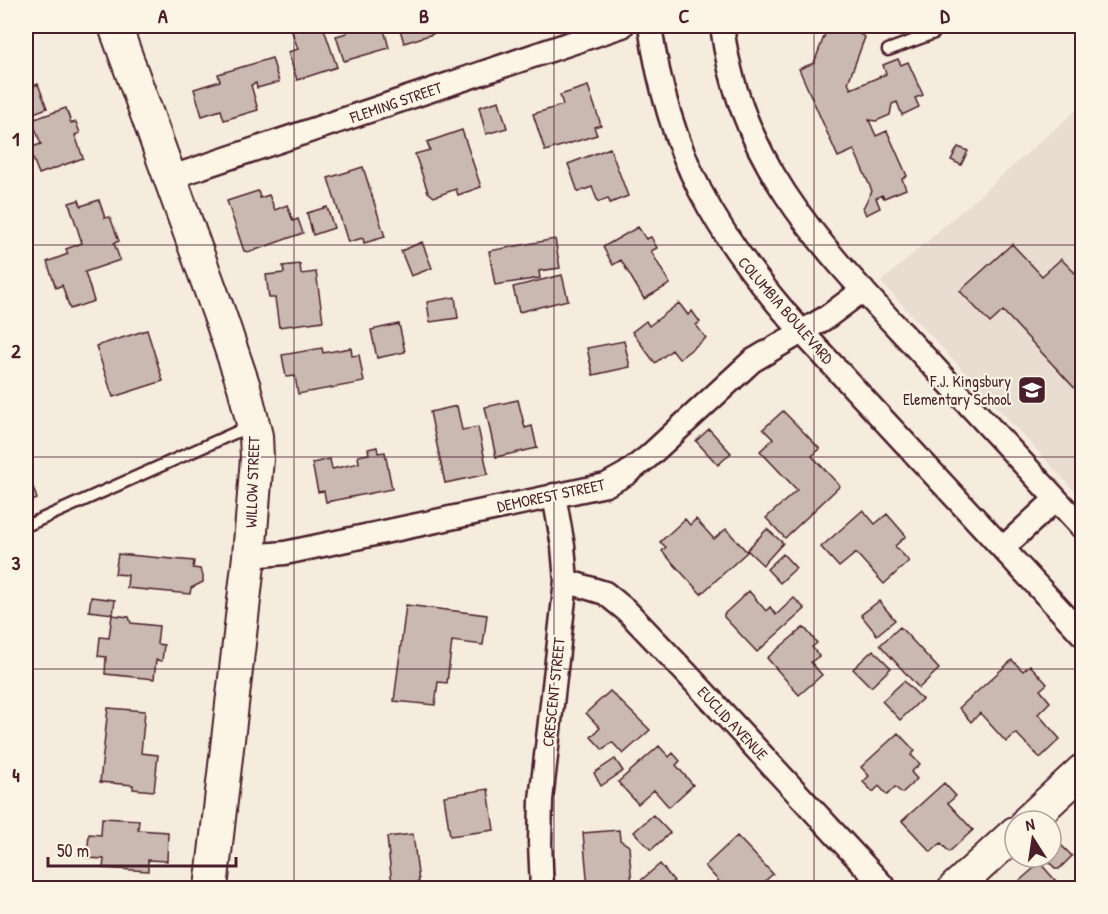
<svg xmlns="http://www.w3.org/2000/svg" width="1108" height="914" font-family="'Patrick Hand',sans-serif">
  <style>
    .built { fill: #e8ddd0 }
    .building { fill: #cab9b1; stroke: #4a1f2b; stroke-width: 1.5 }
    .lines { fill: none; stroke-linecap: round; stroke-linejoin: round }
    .lane-casing { stroke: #4a1f2b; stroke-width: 15 }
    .street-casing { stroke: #4a1f2b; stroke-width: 27 }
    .secondary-casing { stroke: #4a1f2b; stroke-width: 36 }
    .lane { stroke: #fcf5e5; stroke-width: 10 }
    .street { stroke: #fcf5e5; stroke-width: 22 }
    .secondary { stroke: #fcf5e5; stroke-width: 32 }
    .grid { fill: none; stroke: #4a1f2b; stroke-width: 1.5; stroke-opacity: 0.55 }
    .labels { text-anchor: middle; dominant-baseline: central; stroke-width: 4.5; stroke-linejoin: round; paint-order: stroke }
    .street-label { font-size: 16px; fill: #4a1f2b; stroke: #fcf5e5 }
    .poi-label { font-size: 16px; fill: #4a1f2b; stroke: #fcf5e5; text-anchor: end }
    .neatline { fill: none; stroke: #4a1f2b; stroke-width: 2 }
    .grid-label { font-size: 20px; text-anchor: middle; font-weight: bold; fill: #4a1f2b }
  </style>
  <rect width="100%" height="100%" fill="#f5ecde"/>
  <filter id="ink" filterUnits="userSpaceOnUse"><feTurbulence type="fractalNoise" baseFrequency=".0167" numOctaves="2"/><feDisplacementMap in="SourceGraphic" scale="12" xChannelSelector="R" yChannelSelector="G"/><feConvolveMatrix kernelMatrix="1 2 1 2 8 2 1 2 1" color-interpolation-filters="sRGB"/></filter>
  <g filter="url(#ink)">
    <path class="built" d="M1082,105V499L881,282Z"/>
    <path class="building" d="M290,26H323L337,67L297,80L288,52L298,49Z
      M344,26H383L389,48L344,61L336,36L347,33Z
      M399,26H431L433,34L404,43Z
      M828,26H862L859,34L865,37L848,83L851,89L886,74L883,65L898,59L901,65L908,62L923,95L915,98L919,107L902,115L897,102L892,104L890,115L876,121L869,120L876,136L887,131L907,176L902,179L906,189L884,198L882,195L876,198L880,208L866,215L863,208L872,191L854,150L838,157L799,69L814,63Z
      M272,58L279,82L257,88L256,83L251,85L258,110L224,120L221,110L202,116L194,89L220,81L218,74Z
      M38,84L47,108L26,116V89Z
      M588,86L601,125L594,127L597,135L545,151L533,114L563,105L560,95Z
      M499,101L507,128L486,134L479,107Z
      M66,108L71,123L76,122L80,133L75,135L83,158L39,174L29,148L41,144L32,120Z
      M462,130L481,187L458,195L456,189L434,197L428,192L415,154L430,150L427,142Z
      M958,147L968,151L961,165L951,160Z
      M610,148L628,196L610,203L608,198L598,202L592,187L578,192L568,164Z
      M363,167L385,237L364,243L363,238L348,242L328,178Z
      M258,191L260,198L269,195L275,210L287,205L293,221L298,219L303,233L250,252L244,251L227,201Z
      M79,200L81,206L99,200L105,218L110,217L119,241L114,243L120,260L85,272L94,301L70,309L62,285L56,288L47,262L68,254L66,249L82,243L69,203Z
      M327,207L334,228L313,235L307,213Z
      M638,227L646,239L651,237L657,248L651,251L670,284L644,299L621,260L613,265L603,247Z
      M555,239L560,268L539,271L540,278L495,285L489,251Z
      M422,242L432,268L411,276L401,251Z
      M1012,244L1042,276L1061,259L1075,273L1082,266V396L1003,311L990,323L960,291Z
      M300,264L301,274L316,272L323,321L279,327L275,298H269L266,275L284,273L283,266Z
      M562,275L568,300L519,312L513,287Z
      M455,297L458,318L430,322L427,302Z
      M679,303L688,315L692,311L700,322L696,325L706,338L679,359L672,350L655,363L632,332L646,321L649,326Z
      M399,324L405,352L377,358L371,330Z
      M147,330L163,381L113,397L96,346Z
      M624,341L630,367L593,375L587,348Z
      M322,348L323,353L351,348L352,356L359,355L364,382L298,394L295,376L286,377L282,355Z
      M518,400L525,428L532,426L537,448L496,457L485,407Z
      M457,406L462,430L478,427L488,474L445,483L430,412Z
      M783,411L820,449L812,456L840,486L785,538L766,518L797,490L760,451L773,439L763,429Z
      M709,429L731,453L718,465L696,441Z
      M377,447L378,453L385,452L392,489L326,502L324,491L318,492L312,463L330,459L332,469L359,463L358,456L369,454L368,449Z
      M26,466L37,499L26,503Z
      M863,510L875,524L887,514L906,536L895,546L909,561L884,584L856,553L839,567L821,547Z
      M685,519L690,525L696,519L714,539L726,529L747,552L701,594L662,551L666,547L660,542Z
      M767,529L783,543L763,565L747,550Z
      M118,554L194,561L193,568L200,569L203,576V582L191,588L190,594L127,588L128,575L115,574Z
      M783,554L796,568L780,583L767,569Z
      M749,591L766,611L770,607L776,615L794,598L805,609L757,652L724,617V614Z
      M91,597L115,600L113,614L89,611Z
      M879,601L895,620L877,635L861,615Z
      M406,605L487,615L483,645L452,641L447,683L438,682L435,705L394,701Z
      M112,615L129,617L131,623L159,626L157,644L164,645L162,661L156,660L154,679L105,674L106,657L98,656L100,637L109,638Z
      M804,627L817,643L812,647L819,656L811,662L822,675L799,695L767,658Z
      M900,627L939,669L919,688L880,645Z
      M873,650L891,668L871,687L853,669Z
      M1012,660L1023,671L1030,665L1047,684L1040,690L1050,702L1038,714L1060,739L1040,758L1016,733L1006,742L980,713L971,722L959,708Z
      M904,681L922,699L900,720L882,701Z
      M610,691L650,730L623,754L612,742L603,750L591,737L600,728L586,713Z
      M108,708L145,711L141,753L158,755L154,791L133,789V785L100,782Z
      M898,733L915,751L911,755L920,764L911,772L917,779L902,793L895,787L887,795L879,786L873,792L863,782L869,776L861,767Z
      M659,746L669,757L673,753L680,761L676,765L693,785L669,807L654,790L638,804L618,782Z
      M615,759L623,771L601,786L594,773Z
      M944,783L956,796L948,803L973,830L949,852L941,843L931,852L902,821Z
      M488,789L494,830L450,836L444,796Z
      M653,815L670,833L651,850L634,832Z
      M102,818L139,820L138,830L168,832L167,861L148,860V871L103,868L104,859L87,858L89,834L101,835Z
      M619,830L620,840L629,846L632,886L628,887V888H588L583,833Z
      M413,834L419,882L392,885L387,837Z
      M737,836L773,874L757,888H722L724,887L705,866Z
      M1056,840L1072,856L1059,869H1056L1044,857H1051V845Z
      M1040,863L1062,888H1011Z
      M660,864L674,881L665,888H644L639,882Z"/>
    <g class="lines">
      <g class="lane-casing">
        <path id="lane" d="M888,50L934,33L932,26
          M26,526L250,426"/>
      </g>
      <g class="street-casing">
        <path id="street" d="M650,26C669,157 715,234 802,332L1082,634
          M722,26C740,169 828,253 921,353C975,411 1029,469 1082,527
          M169,178L622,26
          M1003,548L1056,499
          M249,556L285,553L606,485L626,474L648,457L752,361L827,317L863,290
          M566,581L605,593L627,611L688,675L885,888
          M542,888L540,843L541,800L566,581L563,546L554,495"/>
      </g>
      <g class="secondary-casing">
        <path id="secondary" d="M115,26L220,316L244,387L256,436L257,458L249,556L211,888
          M1028,821L1082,771
          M955,888L1015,833"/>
      </g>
      <use href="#lane" class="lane"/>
      <use href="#street" class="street"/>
      <use href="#secondary" class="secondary"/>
    </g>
  </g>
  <path class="grid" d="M294,26V888M554,26V888M814,26V888M26,245H1082M26,457H1082M26,669H1082"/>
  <defs>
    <g id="school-square" transform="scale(1.5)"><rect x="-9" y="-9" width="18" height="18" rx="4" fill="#4a1f2b" stroke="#fcf5e5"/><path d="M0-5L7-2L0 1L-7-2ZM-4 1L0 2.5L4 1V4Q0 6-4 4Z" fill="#fff"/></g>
  </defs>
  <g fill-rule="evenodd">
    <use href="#school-square" x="1032" y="390"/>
  </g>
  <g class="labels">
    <g class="street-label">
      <text transform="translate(396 102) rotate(-19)">FLEMING STREET</text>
      <text transform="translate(786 310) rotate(49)">COLUMBIA BOULEVARD</text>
      <text transform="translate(252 482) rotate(-88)">WILLOW STREET</text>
      <text transform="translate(551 495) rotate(-12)">DEMOREST STREET</text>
      <text transform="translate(553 692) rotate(-84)">CRESCENT STREET</text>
      <text transform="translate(733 723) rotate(47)">EUCLID AVENUE</text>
    </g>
    <g class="poi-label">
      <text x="1011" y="381">F.J. Kingsbury<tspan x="1011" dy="18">Elementary School</tspan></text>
    </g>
  </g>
  <rect width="1108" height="914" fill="none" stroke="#fcf5e5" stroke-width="66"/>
  <g transform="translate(1033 839) rotate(348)"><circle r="28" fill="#fcf5e5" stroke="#b59f9b" stroke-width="1.5"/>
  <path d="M0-4.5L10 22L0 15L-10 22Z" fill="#4a1f2b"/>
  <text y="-9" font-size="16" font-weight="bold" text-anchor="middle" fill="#4a1f2b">N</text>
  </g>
  <path d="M48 857v9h188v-9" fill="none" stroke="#4a1f2b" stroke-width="3"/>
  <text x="57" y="857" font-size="18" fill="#4a1f2b" stroke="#fcf5e5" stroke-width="4.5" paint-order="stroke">50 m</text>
  <rect x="33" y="33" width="1042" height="848" class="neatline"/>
  <g class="grid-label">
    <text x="163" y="23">A</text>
    <text x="424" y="23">B</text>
    <text x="684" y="23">C</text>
    <text x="945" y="23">D</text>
    <text x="16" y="146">1</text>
    <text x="16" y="358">2</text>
    <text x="16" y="570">3</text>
    <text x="16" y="782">4</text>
  </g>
</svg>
